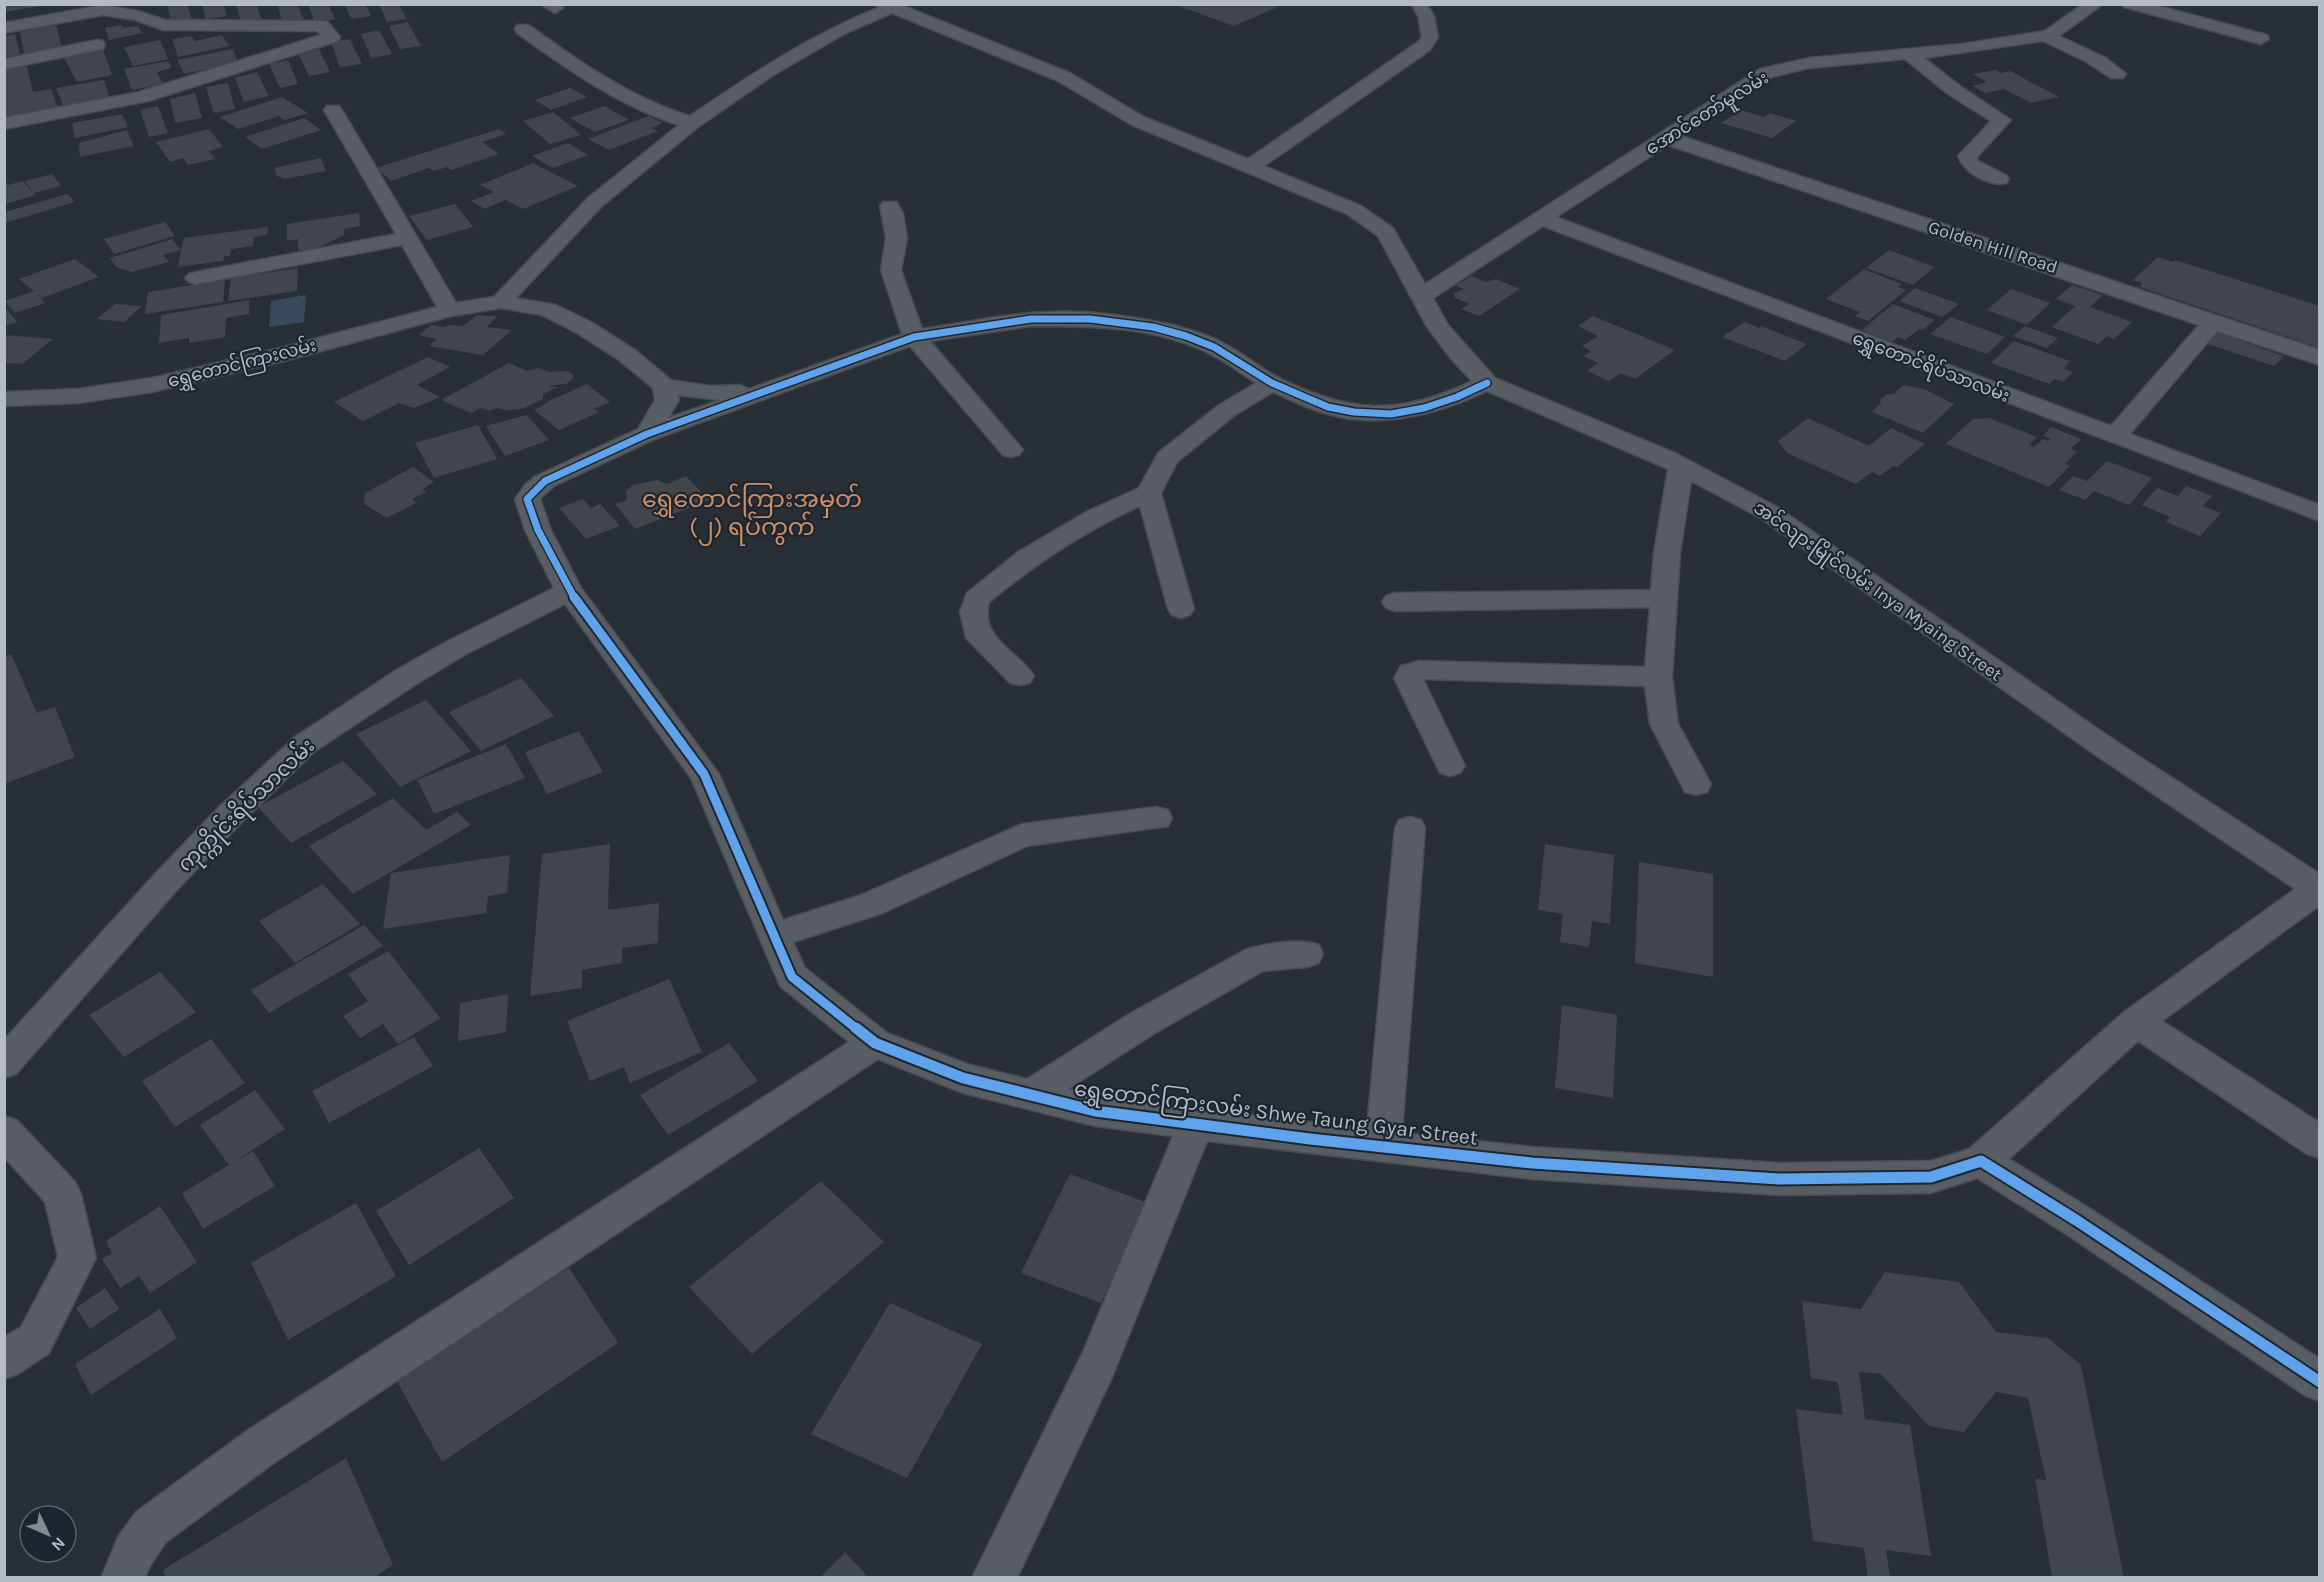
<svg xmlns="http://www.w3.org/2000/svg" width="2324" height="1582" font-family="Karla,'Noto Sans Myanmar',sans-serif">
  <style>
    .water { fill: #384a60 }
    .building { fill: #41464c }
    .lines { fill: none; stroke-linecap: round; stroke-linejoin: round }
    .minor-casing { stroke: #474b51; stroke-width: 3 }
    .minor { fill: #585d63; fill-rule: evenodd }
    .cycleway-far2-casing { stroke: #1d2630; stroke-width: 10 }
    .cycleway-far1-casing { stroke: #1d2630; stroke-width: 13 }
    .cycleway-casing { stroke: #1d2630; stroke-width: 15 }
    .cycleway-far2 { stroke: #60a3ed; stroke-width: 7 }
    .cycleway-far1 { stroke: #60a3ed; stroke-width: 9 }
    .cycleway { stroke: #60a3ed; stroke-width: 11 }
    .labels { text-anchor: middle; dominant-baseline: central; stroke-width: 4.5; stroke-linejoin: round; paint-order: stroke }
    .far-street-label { font-size: 18px; fill: #b3bbc7; stroke: #1d2630 }
    .street-label { font-size: 21px; fill: #b3bbc7; stroke: #1d2630 }
    .quarter-label { font-size: 24px; fill: #d08e65; stroke: #1d2630 }
  </style>
  <rect width="100%" height="100%" fill="#292f36"/>
  <path class="water" d="M306,295L304,322L269,327L271,301Z"/>
  <path class="building" d="M4,4H41V6L4,12Z
    M167,4H187L192,20L171,23Z
    M202,4H223L227,16L206,19Z
    M236,4H256L262,19L241,23Z
    M277,4H297L304,20L283,23Z
    M308,4H328L335,19L315,23Z
    M379,4H399L407,19L387,22Z
    M1270,4L1278,7L1234,26L1176,5Z
    M345,5H366L371,16L351,19Z
    M408,22L421,46L400,49L389,26Z
    M56,25L62,47L24,54L20,32Z
    M122,25L123,28L138,26L142,33L109,40L105,28Z
    M379,30L392,54L371,58L361,34Z
    M15,34L20,54L4,57V36Z
    M222,35L229,46L178,57L172,39L191,36L195,41Z
    M350,39L362,64L340,67L331,42Z
    M160,40L168,59L133,66L124,47Z
    M103,49L112,75L77,82L63,56Z
    M233,49L238,63L184,74L177,60Z
    M319,49L330,72L309,76L298,53Z
    M288,60L298,84L280,88L269,64Z
    M169,61L171,68L157,72L163,84L132,90L124,69Z
    M26,64L33,92L51,89L58,109L4,120V68Z
    M1995,70L2001,73L2010,71L2059,97L2031,103L2004,89L1985,93L1972,86L1987,82L1973,74Z
    M257,72L269,96L244,102L235,78Z
    M104,80L110,99L64,108L56,88Z
    M228,83L235,109L214,113L206,87Z
    M570,88L587,97L551,110L535,100Z
    M195,93L202,118L175,123L170,99Z
    M282,97L308,113L285,120L279,116L238,129L220,117Z
    M158,106L168,133L149,137L140,110Z
    M604,106L629,120L595,132L570,118Z
    M1741,110L1764,117L1770,113L1796,121L1772,138L1721,123Z
    M553,112L581,135L550,144L523,121Z
    M122,114L128,127L75,138L72,123Z
    M648,116L663,123L651,128L658,131L609,150L588,139Z
    M304,118L321,130L262,149L245,137Z
    M209,129L223,147L209,151L215,159L188,165L183,158L170,162L156,142Z
    M499,129L506,134L482,142L499,154L451,170L447,167L434,171L429,168L391,181L376,168Z
    M127,130L134,146L80,157L79,143Z
    M568,143L588,155L553,168L532,156Z
    M321,158L326,171L285,179L277,176L274,168Z
    M533,163L578,186L523,209L505,200L485,209L471,201L494,192L480,185Z
    M52,174L61,186L34,193L25,181Z
    M5,181L8,185L23,181L35,195L5,204Z
    M67,194L75,202L5,223V212Z
    M455,204L473,227L427,240L409,216Z
    M359,213L360,226L344,229V235L318,248L298,251V239L287,241V224Z
    M165,222L175,236L114,254L104,239Z
    M268,227L267,235L254,237L253,246L231,249L230,256H224L223,261L178,267L181,250L163,255L169,262L131,272L116,267L110,258L172,239L181,250L184,238Z
    M1889,250L1934,267L1913,285L1866,268Z
    M2158,257L2173,262L2175,260L2320,306V348L2140,287L2142,283L2133,280Z
    M75,259L99,277L42,298L36,293L45,303L15,313L5,301L34,291L19,279Z
    M298,268L297,291L228,301L231,278Z
    M1864,269L1902,284L1898,287L1906,290L1868,321L1855,316L1860,312L1826,299Z
    M1471,276L1486,282L1496,279L1520,289L1479,316L1461,309L1470,304L1455,298L1454,293L1464,289L1455,286Z
    M225,280L223,302L145,314L148,292Z
    M2072,285L2103,295L2090,307L2132,322L2114,339L2107,336L2098,344L2052,327L2075,306L2056,299Z
    M1915,288L1959,304L1942,317L1899,301Z
    M2011,289L2050,303L2027,325L1987,310Z
    M249,300V314L226,318L225,337L189,343V338L159,343L161,315Z
    M115,304L142,306L124,322L97,319Z
    M1893,304L1935,320L1923,330L1919,329L1905,340L1898,337L1892,342L1862,330Z
    M4,306L17,322L4,326Z
    M477,315L497,316L487,327L512,330L483,355L429,346L437,339L419,335L431,325L443,327L452,325L463,326Z
    M1593,316L1675,350L1635,379L1621,373L1609,381L1587,371L1598,363L1584,356L1591,351L1582,346L1598,336L1578,326Z
    M1951,317L2005,337L1987,354L1930,334Z
    M1745,322L1759,328L1761,326L1807,344L1785,361L1722,337Z
    M2025,326L2058,338L2047,348L2013,336Z
    M2216,332L2284,356L2274,366L2205,343Z
    M4,335L53,339L22,364L4,363Z
    M2014,341L2070,361L2064,369L2073,372L2063,382L2054,379L2049,384L1991,363Z
    M428,357L450,367L417,385L440,397L414,408L399,403L363,421L334,402Z
    M509,363L527,371L538,368L550,372L567,371L573,374V379L566,384L548,386L558,387L543,394V399L522,409L506,410L496,408L490,411L481,408L471,413L441,400Z
    M587,384L610,402L594,409L599,412L559,430L534,410L553,399Z
    M1903,385L1924,389L1954,404L1923,433L1872,412L1881,403L1880,400L1887,394H1894Z
    M527,415L549,440L505,456L486,426Z
    M1808,418L1869,446L1891,428L1925,444L1897,467L1893,466L1880,476L1872,472L1856,484L1787,453L1778,441Z
    M1989,418L2037,437L2029,445L2034,447L2043,439L2049,441L2051,439L2043,436L2051,427L2081,439L2071,449L2077,452L2065,464L2070,466L2049,487L1946,444L1973,419Z
    M478,425L497,459L434,478L415,443Z
    M2107,461L2152,478L2129,505L2094,491L2085,500L2059,490L2073,476L2087,481Z
    M413,467L434,482L423,489L427,492L412,499L416,503L387,518L364,504L365,493Z
    M686,476L709,500L635,529L615,504L627,500L626,491L633,485L657,480L667,484Z
    M2186,486L2212,496L2203,506L2221,513L2200,536L2166,522L2170,517L2142,505L2157,488L2178,496Z
    M583,499L591,508L600,504L620,526L586,539L559,508Z
    M11,654L37,713L55,707L75,757L4,784V657Z
    M521,678L554,716L481,751L449,712Z
    M426,700L471,751L400,787L356,734Z
    M579,731L603,772L547,794L525,752Z
    M506,744L525,778L434,814L417,780Z
    M343,761L377,794L291,843L258,807Z
    M393,798L426,830L457,812L471,825L353,894L309,846Z
    M610,844L608,910L659,903L658,943L622,948V963L582,970V988L530,996L542,854Z
    M1545,844L1614,855L1610,924L1592,921L1589,947L1560,942L1563,914L1538,910Z
    M510,855L507,893L488,896L486,913L383,929L391,873Z
    M1639,862L1713,874V977L1635,963Z
    M323,884L360,924L295,963L259,921Z
    M364,925L383,946L269,1013L251,990Z
    M388,951L440,1018L398,1044L383,1024L360,1038L343,1016L368,1001L348,974Z
    M160,972L196,1012L124,1057L89,1015Z
    M669,979L702,1052L630,1083L624,1067L590,1081L567,1021Z
    M508,994L506,1032L458,1041L460,1003Z
    M1562,1005L1617,1015L1613,1098L1555,1088Z
    M414,1037L433,1066L329,1123L312,1091Z
    M211,1039L245,1083L175,1127L142,1081Z
    M729,1043L758,1081L668,1135L640,1095Z
    M255,1090L285,1129L232,1163L253,1151L275,1186L203,1229L182,1193L229,1165L200,1125Z
    M479,1148L514,1198L409,1265L376,1211Z
    M1070,1174L1148,1203L1101,1303L1021,1273Z
    M821,1181L884,1242L752,1354L689,1287Z
    M356,1203L396,1276L288,1340L251,1263Z
    M160,1206L197,1262L150,1293L139,1276L120,1288L102,1259L112,1253L106,1241Z
    M569,1268L618,1343L442,1462L396,1380Z
    M1885,1272L1959,1282L1996,1332L2048,1338L2081,1365L2124,1578L2052,1576L2035,1479L2046,1480L2028,1398L1996,1392L1964,1432L1929,1426L1881,1374L1859,1372L1865,1419L1910,1425L1931,1556L1886,1550L1890,1578H1868L1864,1548L1813,1541L1796,1409L1843,1415L1838,1382L1811,1378L1802,1301L1861,1309Z
    M105,1288L119,1309L90,1329L76,1308Z
    M890,1303L982,1344L907,1478L811,1434Z
    M160,1309L177,1338L91,1395L75,1364Z
    M346,1458L393,1565L373,1578H166L163,1570Z
    M845,1552L869,1578H820Z"/>
  <g class="lines">
    <g class="minor-casing">
      <path id="minor" d="M540,4H561L563,8L555,13Z
        M875,4H899L1070,73L1144,117L1248,159L1418,42L1422,37L1418,16L1411,4H1427L1434,16L1438,37L1430,50L1264,166L1361,206L1393,228L1425,284L1760,69L1809,58L1962,44L2045,31L2083,4H2103L2059,36L2106,58L2126,74L2123,78H2111L2085,61L2043,41L1924,58L1960,86L2011,120L1977,157L1978,161L2006,175L2009,179L2006,183C1989,187 1963,172 1958,156L1991,121L1948,94L1905,59L1809,68L1772,77L1681,136L2320,350V365L2217,331L2130,434L2320,505V521L1543,226L1433,298L1448,325L1495,378L1677,454L1777,507L2117,742L2320,874V905L2162,1021L2320,1123V1158L2307,1154L2138,1041L2009,1159L2089,1208L2320,1359V1401L2306,1396L2063,1232L1977,1178L1931,1193L1779,1195L1532,1179L1207,1141L1112,1377L1017,1578H972L1083,1352L1173,1136L1095,1126L963,1093L878,1059L278,1460L166,1542L150,1566L145,1578H101L118,1537L136,1512L248,1430L849,1042L780,986L691,778L565,604L466,654L418,683L315,751L241,823L176,891L16,1074L4,1078V1040L154,875L219,807L295,737L398,669L446,642L554,588L525,530L515,499L525,485L536,476L638,429L655,400L653,388L619,360L577,333L542,315L501,308L451,316L288,360L152,392L78,403L4,406V392L78,389L152,378L276,349L437,307L402,245L196,284L189,282L185,278L189,274L196,272L396,234L324,110L327,106H339L342,110L456,303L494,297L588,198L679,125C619,106 567,69 517,33L515,29L517,25H529C578,61 631,98 690,116C750,75 810,35 878,8ZM892,13L1058,81L1132,125L1347,214L1378,236L1427,327L1452,360L1472,381C1400,415 1353,414 1281,379C1261,369 1243,353 1223,343C1202,332 1176,325 1153,321C1114,313 1071,309 1031,313C994,316 958,324 922,329L901,270L907,238L903,214L897,202H883L880,206L886,238L881,270L902,334L749,389L740,385L709,386L671,380L635,350L593,323L556,305L516,298L602,206L698,127L775,74L846,33ZM1668,145L2199,325L2111,426L1556,217ZM1031,326C1090,326 1150,326 1204,351C1222,359 1239,372 1256,383L1219,405L1158,453L1139,488L1088,511L1018,552L967,593L960,612L966,638L1010,683L1020,685L1030,683L1034,676C1018,650 980,640 989,602C1037,563 1083,532 1140,506L1168,609L1172,615L1181,618L1190,615L1194,609L1161,493L1177,462L1235,415L1273,392C1289,399 1304,407 1321,412C1377,430 1435,416 1487,391L1668,469L1654,553L1651,590L1395,593L1386,596L1382,602L1386,608L1395,611L1650,607L1645,667L1419,661L1401,666L1394,678L1440,773L1450,776L1460,773L1465,766L1423,679L1645,686L1650,724L1685,792L1696,795L1707,792L1711,784L1678,724L1672,677L1680,553L1691,481L1759,517L2097,756L2295,889L2124,1012L1969,1149L1931,1161L1779,1163L1532,1147L1402,1133L1425,828L1421,820L1410,817L1399,820L1395,828L1367,1129L1095,1096L1068,1089L1155,1033L1263,971L1307,967L1319,963L1323,954L1319,945C1297,938 1267,943 1245,950L1131,1013L1027,1079L967,1064L887,1033L805,968L793,942L883,913L1027,846L1168,826L1172,818L1168,810L1157,807L1022,824L861,895L783,920L719,774L581,588L551,530L540,499L554,486L655,439L910,346L1003,455L1011,457L1019,455L1023,450L1019,445L930,341ZM677,395L720,400L668,418L679,400Z
        M2122,4H2151L2267,35L2269,39L2261,44L2124,7Z
        M103,5L138,11L165,20L322,21L328,22L340,37L338,41L148,101L4,129V118L139,92L321,35L317,31L163,30L135,20L103,15L4,33V23Z
        M97,40L103,41L105,45L103,49L4,69V59Z
        M4,1116L17,1120L75,1182L81,1194L96,1258L49,1353L18,1374L4,1379V1337L21,1327L58,1257L45,1202L4,1157Z"/>
    </g>
    <use href="#minor" class="minor"/>
    <g class="cycleway-far2-casing">
      <path id="cycleway-far2" d="M575,599L538,530L527,499L545,481L647,434L914,337L1031,319H1090L1153,327L1186,336L1214,347L1272,383L1328,407L1354,412L1391,414L1424,408L1457,397L1487,383"/>
    </g>
    <g class="cycleway-far1-casing">
      <path id="cycleway-far1" d="M574,597L704,774L792,977L858,1030"/>
    </g>
    <g class="cycleway-casing">
      <path id="cycleway" d="M856,1028L875,1043L963,1078L1095,1111L1310,1139L1532,1163L1779,1179L1931,1177L1981,1161L2076,1220L2320,1382"/>
    </g>
    <use href="#cycleway-far2" class="cycleway-far2"/>
    <use href="#cycleway-far1" class="cycleway-far1"/>
    <use href="#cycleway" class="cycleway"/>
  </g>
  <g class="labels">
    <g class="far-street-label">
      <text transform="translate(1707 113) rotate(-32)">အောင်တော်မူလမ်း</text>
      <text transform="translate(1993 247) rotate(18)">Golden Hill Road</text>
      <text transform="translate(242 363) rotate(-14)">ရွှေတောင်ကြားလမ်း</text>
      <text transform="translate(1931 367) rotate(21)">ရွှေတောင်ရိပ်သာလမ်း</text>
      <text transform="translate(1878 591) rotate(35)">အင်လျားမြိုင်လမ်း Inya Myaing Street</text>
    </g>
    <g class="street-label">
      <text transform="translate(246 805) rotate(-44)">ကုက္ကိုင်းရိပ်သာလမ်း</text>
      <text transform="translate(1276 1113) rotate(7)">ရွှေတောင်ကြားလမ်း Shwe Taung Gyar Street</text>
    </g>
    <g class="quarter-label">
      <text x="752" y="499">ရွှေတောင်ကြားအမှတ်<tspan x="752" dy="28">(၂) ရပ်ကွက်</tspan></text>
    </g>
  </g>
  <rect width="2324" height="1582" fill="none" stroke="#b3bbc7" stroke-width="12"/>
  <g transform="translate(48 1534) rotate(134)"><circle r="28" fill="#1d2630" stroke="#59626c" stroke-width="1.5"/>
  <path d="M0-4.5L10 22L0 15L-10 22Z" fill="#838a94"/>
  <text y="-9" font-size="16" font-weight="bold" text-anchor="middle" fill="#b3bbc7">N</text>
  </g>
</svg>
